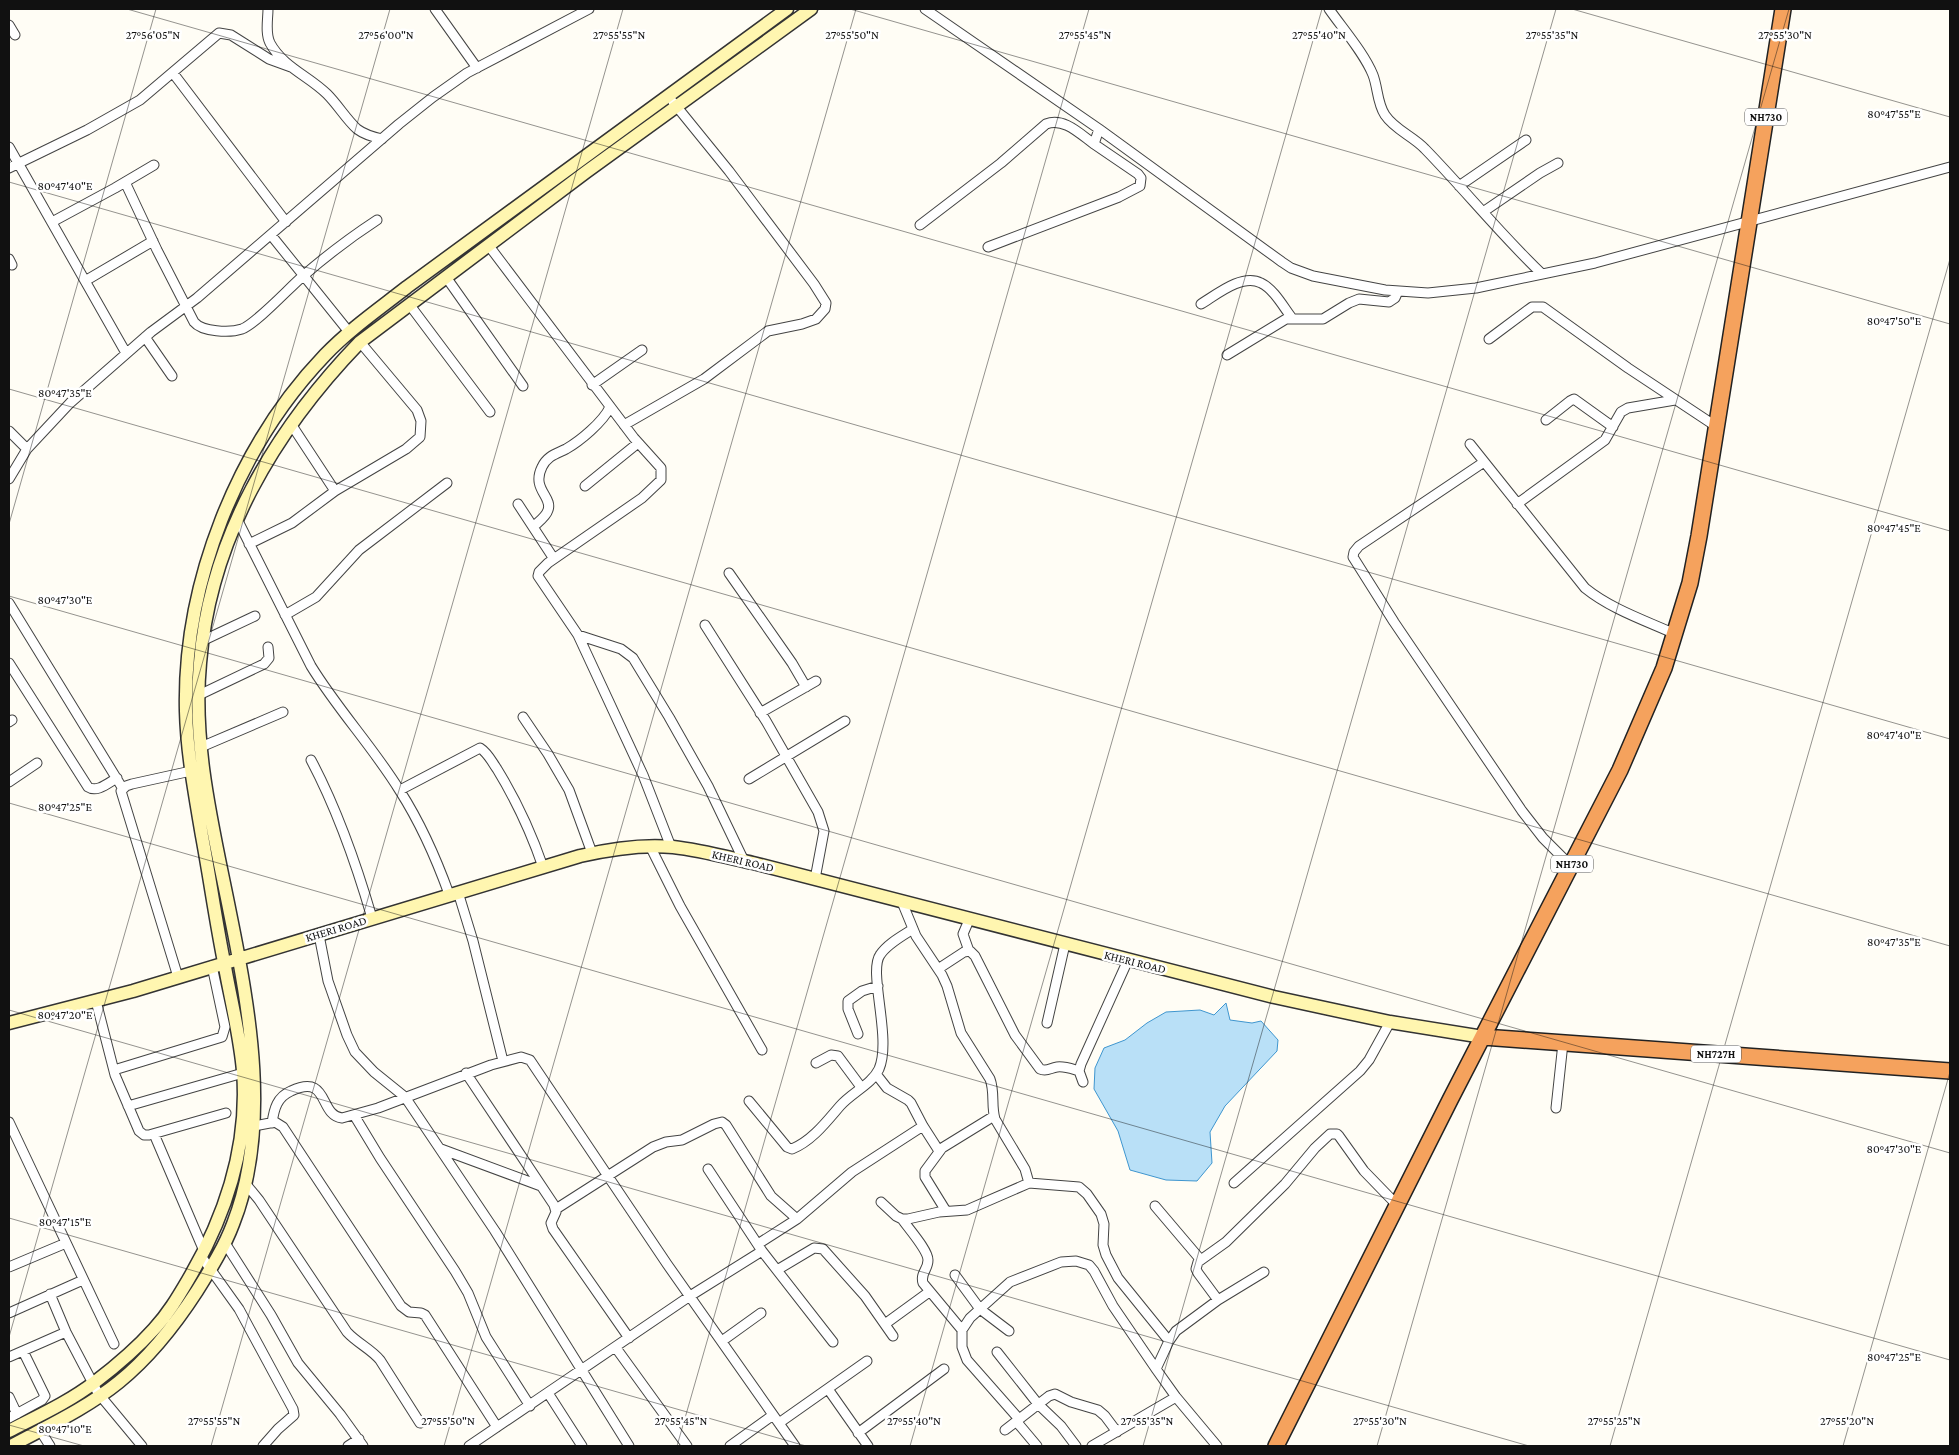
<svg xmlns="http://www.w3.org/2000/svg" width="1959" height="1455" font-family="'Crimson Pro',serif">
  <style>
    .water { fill: #b9e0f7; stroke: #3f96cf }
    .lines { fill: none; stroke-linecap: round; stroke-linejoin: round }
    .street-casing { stroke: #444; stroke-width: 11 }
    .secondary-casing { stroke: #333; stroke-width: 15 }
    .highway-casing { stroke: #222; stroke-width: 18 }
    .street { stroke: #fff; stroke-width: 9 }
    .secondary { stroke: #fff6b0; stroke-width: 12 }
    .highway { stroke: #f5a25d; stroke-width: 15 }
    .ticks { fill: none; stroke: #111; stroke-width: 1; stroke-opacity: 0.45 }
    .labels { text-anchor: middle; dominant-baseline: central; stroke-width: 5; stroke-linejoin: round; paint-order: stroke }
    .shield { fill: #fff; stroke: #585858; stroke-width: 1 }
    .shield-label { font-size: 11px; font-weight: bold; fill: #111 }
    .street-label { font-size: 12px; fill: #111; stroke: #fff }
    .ticks-label { font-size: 12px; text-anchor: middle; fill: #111; stroke: #fff; stroke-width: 5; stroke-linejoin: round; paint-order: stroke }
  </style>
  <rect width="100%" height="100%" fill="#fffdf5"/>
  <path class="water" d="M1226,1003L1230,1020L1252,1023L1261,1021L1278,1040L1277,1051L1225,1106L1210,1132L1212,1163L1197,1181L1166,1180L1130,1170L1118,1131L1094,1089L1095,1068L1104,1048L1125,1040L1147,1023L1166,1012L1200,1010L1214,1015Z"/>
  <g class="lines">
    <g class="street-casing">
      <path id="street" d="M268,9C268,19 265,33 270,43C283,67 309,76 327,94C338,105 346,119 357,129C365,135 373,137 382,139
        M435,9L477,68
        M925,9L1099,129L1282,262L1291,268L1313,276L1385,290L1428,293L1476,288L1595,263L1950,167
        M1329,9C1343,29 1364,53 1373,75C1378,88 1377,103 1385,115C1395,130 1413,136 1425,149C1465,190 1500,234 1542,274
        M9,25L15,35
        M173,73L286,222
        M9,147L126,353
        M9,168L87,130L140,100L219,33L231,35L269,59L291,67
        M125,182L157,250L194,322C202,332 230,333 242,329C257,323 289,288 303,276C326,256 351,237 377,220
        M1459,186L1526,140
        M1483,212L1540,173L1558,163
        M52,222L115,188L154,165
        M920,225L1001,163L1046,124C1064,117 1080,134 1094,144
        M271,235L349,332
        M489,246L634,438L661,468V480L642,498L548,563L539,572L538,576L578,635L643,775L671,847
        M988,247L1119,197L1140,186L1141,178L1138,174L1094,144L1099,129
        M9,259L12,265
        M446,277L523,386
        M85,281L153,241
        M409,304L490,412
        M1201,304C1216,295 1242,273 1261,283C1274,289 1284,308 1292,318
        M145,337L172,376
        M1489,339L1532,307H1543L1628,368L1717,427
        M1227,355L1286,319H1323L1349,303L1359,299L1389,302L1395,298L1398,291
        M592,385L642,350
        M1546,420L1570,401L1574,399L1613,427
        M291,424L335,491
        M624,425L704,379L768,331L802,324L816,319L825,309L826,303L814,284L729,171L673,102
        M9,431L27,449
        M1470,444L1585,588C1611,609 1644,620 1675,634
        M1484,462L1359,546L1354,552L1353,557L1394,622L1522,811L1543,838L1571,866
        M9,479L27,449L70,403L151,332L197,298L399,124L433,97L467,73L589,9
        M585,486L638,443
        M518,504L554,559
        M1517,504L1605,440L1621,412L1628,408L1675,400
        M237,519L311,666C338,710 373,747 400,791C421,824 436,858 449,894
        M533,527C538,522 546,517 548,510C553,497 531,489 542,467C547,456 556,454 566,449C580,441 603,422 610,407
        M249,544L292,523L335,491L406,449L420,437L421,421L417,410L360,342
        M729,573L792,663L806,687
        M9,603L123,789
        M285,615L316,597L359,550L447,483
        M705,625L766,721L818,812L824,831L815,879
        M578,635L621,649L633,658L669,717L708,786L744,861
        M202,641L255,616
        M9,663L88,787C97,793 108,783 117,778
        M199,695L264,664L269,658L268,647
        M760,713L816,681
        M523,717L548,754L569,790L592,853
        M9,722L12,720
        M201,747L283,712
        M311,760C338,811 356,863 372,918
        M749,779L845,721
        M9,782L37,763
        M400,790L480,748C488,753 492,762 497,769C516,800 531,832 543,867
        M650,846L680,906L762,1050
        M458,892L473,941L503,1061
        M902,902L916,936L942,975L947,986L961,1033L990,1079C995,1092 991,1106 995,1119L1025,1169L1029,1183
        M969,920L963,934L969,951
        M319,935L328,981L347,1035L355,1052L374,1072L405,1097L495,1231L629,1446
        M938,969L964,952L970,951L975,956L1015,1035L1040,1069C1047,1072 1050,1068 1057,1067C1065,1066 1072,1069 1079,1071
        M178,977L121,791L126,786L132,784L191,771
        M96,1001L115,1075L139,1131L144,1135H149L226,1113
        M1047,1023L1065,944
        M858,1034L848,1009V1001L862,991L878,986
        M816,1063L831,1055L838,1056L861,1087
        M114,1070L222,1037L225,1027L212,966
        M466,1073L554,1205L556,1212L551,1223L553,1229L629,1338
        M876,1074L887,1088L908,1100L911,1103L923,1126L939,1151
        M1083,1082L1079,1071L1081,1064L1128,960
        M749,1101L787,1147L792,1149C812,1141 827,1121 840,1106C851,1093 872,1084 879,1069C892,1039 868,972 880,955C887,944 902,936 913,929
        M128,1106L243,1073
        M1556,1108L1563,1043
        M354,1115L380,1158L455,1271L468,1293L486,1337L530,1406
        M9,1122L114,1344
        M272,1123C274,1109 277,1097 291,1091C330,1073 318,1115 342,1118L378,1108L491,1065L521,1057L530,1060L667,1264L795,1446
        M254,1126L275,1122L283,1127L401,1306L409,1312L421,1313L425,1315L497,1427
        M154,1134L204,1251
        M441,1149L541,1186
        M708,1169L762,1251L833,1342
        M245,1183L259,1200L347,1332C357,1343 371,1349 380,1360L420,1423
        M1234,1183L1360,1071L1369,1060L1390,1022
        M881,1202L896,1216L902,1219H908L939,1212L967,1210L1029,1183L1079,1187L1087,1194L1101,1214L1104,1224L1103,1245L1106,1255L1118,1278L1169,1341
        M1155,1206L1200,1259
        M556,1209L653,1147L666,1142L682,1140L714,1124L722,1122L726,1125L771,1196L797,1219
        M946,1211L925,1177V1171L942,1148L994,1116
        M902,1219C908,1228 928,1250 928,1260C928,1270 920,1273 923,1283L962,1330
        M225,1243L271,1315L298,1363L340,1414L363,1446
        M758,1244L797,1219L852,1172L923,1126
        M201,1256L239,1309L293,1409L294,1415L278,1429L263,1446
        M9,1267L66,1243
        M777,1270L814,1248L823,1249L865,1296L893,1336
        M955,1275L980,1309L1009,1331
        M50,1294L66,1332L98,1393L142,1446
        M1218,1300L1198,1273L1196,1269L1198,1262L1226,1242L1285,1184L1315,1148L1330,1134H1337L1339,1136L1364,1171L1397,1205
        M9,1313L83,1280
        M885,1324L929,1292
        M722,1341L761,1313
        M616,1348L687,1446
        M997,1352L1038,1404L1061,1426L1076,1446
        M9,1357L66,1332
        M1156,1369L1169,1341L1176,1331L1218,1300L1264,1272
        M828,1389L868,1446
        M548,1393L582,1446
        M9,1397L17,1414
        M9,1418L42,1400L45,1396L23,1351
        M1019,1419L967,1360L962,1347V1330L970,1318L1010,1282L1061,1262L1076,1261L1089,1265L1094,1271L1113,1306L1156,1369L1176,1397L1217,1446
        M1016,1421L1037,1446
        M779,1423L867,1361
        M40,1430L50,1446
        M1005,1430L1049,1396L1055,1394L1071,1402L1098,1410L1105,1416L1117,1432
        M858,1433L944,1369
        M348,1446L359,1439
        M469,1446L690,1296L762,1251
        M730,1446L773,1415
        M1092,1446L1176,1397"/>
    </g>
    <g class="secondary-casing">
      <path id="secondary" d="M9,1023L133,991L580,856C610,849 641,844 673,847C700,850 726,857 753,863L1274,997L1390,1022L1483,1037
        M9,1431C38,1416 69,1402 95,1382C116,1366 137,1348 154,1329C168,1314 178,1297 188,1280C225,1217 249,1145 243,1071C240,1036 231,1001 225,967C216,923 210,879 202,836C195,794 187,753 186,711C183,584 237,447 325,355C350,329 379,309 407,287L787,9
        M11,1446C48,1426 87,1408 119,1382C151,1356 175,1325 197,1291C210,1270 224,1248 233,1224C271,1128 250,1012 230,913C214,832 192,747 200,663C210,539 274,431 360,342L586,172L811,9"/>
    </g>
    <g class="highway-casing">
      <path id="highway" d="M1483,1037L1950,1071
        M1276,1446L1450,1100L1620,770L1664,668L1690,583L1699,536L1783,9"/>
    </g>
    <use href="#street" class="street"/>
    <use href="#secondary" class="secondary"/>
    <use href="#highway" class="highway"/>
  </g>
  <path class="ticks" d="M127,9L1950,531M850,9L1950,324M1572,9L1950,117M9,182L1950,739M9,389L1950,946M9,524L156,9M9,596L1950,1153M9,803L1950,1360M9,1010L1529,1446M9,1218L806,1446M9,1337L390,9M9,1425L84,1446M211,1446L623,9M444,1446L856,9M677,1446L1089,9M910,1446L1322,9M1143,1446L1556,9M1377,1446L1789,9M1610,1446L1950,259M1843,1446L1950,1072"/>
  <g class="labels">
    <g class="shield">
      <rect x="1745" y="108.5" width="42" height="17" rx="4"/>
      <rect x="1551" y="855.5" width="42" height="17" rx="4"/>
      <rect x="1691" y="1045.5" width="50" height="17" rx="4"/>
    </g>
    <g class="shield-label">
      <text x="1766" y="117">NH730</text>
      <text x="1572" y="864">NH730</text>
      <text x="1716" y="1054">NH727H</text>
    </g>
    <g class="street-label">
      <text transform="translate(743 861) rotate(13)">KHERI ROAD</text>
      <text transform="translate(336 929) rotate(-17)">KHERI ROAD</text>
      <text transform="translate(1135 962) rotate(14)">KHERI ROAD</text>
    </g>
  </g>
  <g class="ticks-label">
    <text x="153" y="39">27°56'05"N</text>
    <text x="386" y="39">27°56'00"N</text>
    <text x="619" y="39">27°55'55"N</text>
    <text x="852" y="39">27°55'50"N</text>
    <text x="1085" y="39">27°55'45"N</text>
    <text x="1319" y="39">27°55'40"N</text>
    <text x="1552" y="39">27°55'35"N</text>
    <text x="1785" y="39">27°55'30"N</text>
    <text x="1894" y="118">80°47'55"E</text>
    <text x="65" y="190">80°47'40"E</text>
    <text x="1894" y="325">80°47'50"E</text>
    <text x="65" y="397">80°47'35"E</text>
    <text x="1894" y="532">80°47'45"E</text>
    <text x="65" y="604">80°47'30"E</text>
    <text x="1894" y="739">80°47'40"E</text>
    <text x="65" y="811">80°47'25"E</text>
    <text x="1894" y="946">80°47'35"E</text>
    <text x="65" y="1019">80°47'20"E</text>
    <text x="1894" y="1153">80°47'30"E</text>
    <text x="65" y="1226">80°47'15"E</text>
    <text x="1894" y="1361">80°47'25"E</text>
    <text x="214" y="1425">27°55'55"N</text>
    <text x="448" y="1425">27°55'50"N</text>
    <text x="681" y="1425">27°55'45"N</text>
    <text x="914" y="1425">27°55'40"N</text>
    <text x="1147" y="1425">27°55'35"N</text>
    <text x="1380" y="1425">27°55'30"N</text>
    <text x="1614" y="1425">27°55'25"N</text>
    <text x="1847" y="1425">27°55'20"N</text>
    <text x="65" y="1433">80°47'10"E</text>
  </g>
  <rect width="1959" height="1455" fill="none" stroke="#111111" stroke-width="20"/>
</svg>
